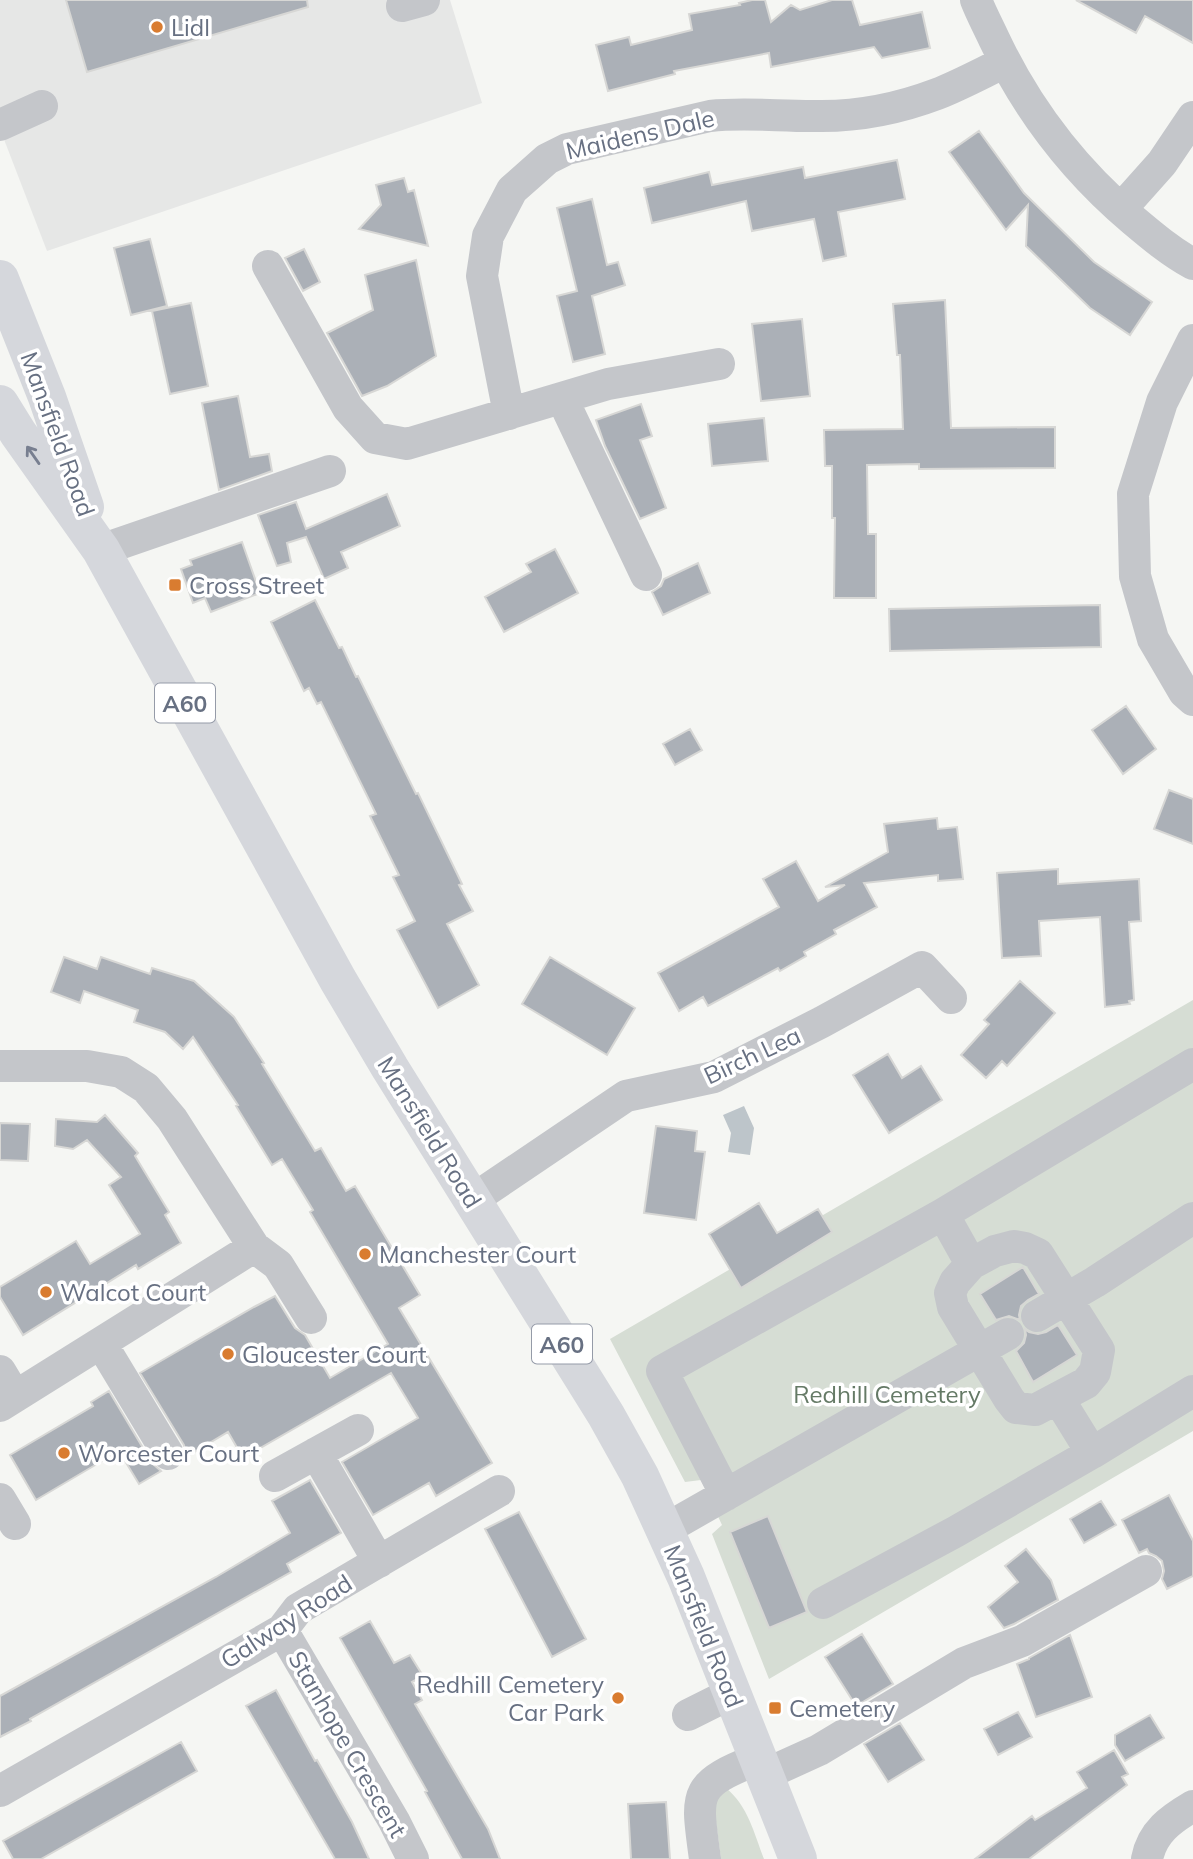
<svg xmlns="http://www.w3.org/2000/svg" width="1193" height="1859" font-family="Mulish,sans-serif">
  <style>
    .built { fill: #e6e7e6 }
    .green { fill: #d6ddd4 }
    .water { fill: #bdc5ca }
    .building { fill: #abb0b7; stroke: #d7d7d5; stroke-width: 2 }
    .lines { fill: none; stroke-linecap: round; stroke-linejoin: round }
    .minor { stroke: #c4c6ca; stroke-width: 32 }
    .highway { stroke: #d5d7dc; stroke-width: 38 }
    .oneway { stroke: #787f90 }
    .poi-dot { fill: #d97c30; stroke: #fff; stroke-width: 2.5 }
    .labels { text-anchor: middle; dominant-baseline: central; stroke-width: 7; stroke-linejoin: round; paint-order: stroke }
    .shield { fill: #fff; stroke: #959ba8; stroke-width: 2 }
    .shield-label { font-size: 23px; font-weight: bold; fill: #677082 }
    .poi-label { font-size: 24px; fill: #677082; stroke: #fff; text-anchor: start }
    .street-label { font-size: 24px; fill: #677082; stroke: #fff }
    .park-label { font-size: 24px; fill: #657a66; stroke: #fff }
  </style>
  <rect width="100%" height="100%" fill="#f5f6f3"/>
  <path class="built" d="M0,0H450L482,103L47,251L0,129Z"/>
  <path class="green" d="M1193,1000V1431L769,1679L712,1534L722,1525L701,1480L685,1482L610,1339Z
    M726,1788C748,1806 754,1833 764,1859H721L714,1807L715,1798Z"/>
  <path class="water" d="M744,1106L754,1128L750,1155L728,1152L731,1133L723,1115Z"/>
  <path class="building" d="M66,0H307L308,7L87,72Z
    M752,0H765L771,22L791,5L800,10L832,0H852L860,25L922,12L930,48L882,58L874,47L771,67L769,53L674,71L675,74L608,91L596,45L629,37L631,45L692,30L689,14L740,5L739,3Z
    M1076,0H1193V43L1145,16L1136,33Z
    M979,131L1024,193L1094,262L1152,302L1130,335L1090,308L1026,246L1028,205L1006,230L949,152Z
    M897,160L905,199L838,212L846,256L823,261L814,219L752,231L746,201L652,223L644,188L709,172L712,185L803,167L805,178Z
    M404,178L408,192L414,190L428,246L359,229L381,205L376,185Z
    M592,199L607,265L618,262L625,285L592,296L605,354L573,362L557,296L577,291L557,208Z
    M150,239L167,306L131,315L114,248Z
    M304,249L320,282L303,291L285,258Z
    M416,260L436,356L387,386L362,396L327,333L373,310L365,275Z
    M945,300L951,428L1055,427V468L919,469V464L867,465L868,534H876V598H834L835,518H832V466H825L824,430L903,429L900,355H897L893,304Z
    M191,303L208,386L170,394L152,311Z
    M802,319L810,396L761,401L752,324Z
    M238,396L250,457L269,454L272,471L219,490L202,403Z
    M641,404L652,436L640,440L666,508L640,519L605,446L596,420Z
    M764,418L768,461L712,466L708,424Z
    M387,494L400,526L341,552L348,568L324,579L306,537L287,543L291,562L277,566L258,515L296,502L306,529Z
    M242,542L260,593L211,612L205,598L193,603L181,569L192,565L190,560Z
    M555,549L578,593L504,632L485,597L531,572L526,564Z
    M698,563L710,593L663,615L652,592L661,586L664,579Z
    M315,600L339,648L342,647L356,677L358,676L416,794L418,793L462,884L459,885L473,911L447,924L479,985L438,1008L397,930L415,921L393,877L399,875L370,816L376,814L321,702L317,704L309,688L304,691L271,622Z
    M1100,605L1101,647L890,651L889,609Z
    M1126,706L1156,749L1123,774L1092,730Z
    M690,729L702,750L675,765L663,744Z
    M1169,790L1193,799V844L1154,829Z
    M937,818L938,829L957,827L963,879L938,881V875L864,883L877,907L834,930L836,934L804,952L806,956L780,971L778,968L708,1006L703,997L679,1011L658,973L779,907L763,879L796,861L818,901L845,885L825,887L888,852L884,824Z
    M1058,869V884L1139,879L1141,921L1129,922L1134,1000L1129,1001L1130,1004L1105,1007L1100,917L1039,921L1041,956L1002,958L997,873Z
    M64,957L97,969L101,957L150,974L152,968L194,981L234,1017L264,1063L262,1064L315,1151L321,1148L346,1191L355,1186L420,1295L399,1308L492,1463L436,1496L429,1483L373,1515L342,1462L418,1418L391,1373L243,1458L228,1432L186,1457L184,1445L140,1373L254,1307L275,1296L295,1328L305,1335L330,1378L388,1344L310,1212L313,1210L282,1159L272,1165L236,1106L238,1105L193,1037L183,1049L165,1032L134,1022L138,1010L84,991L80,1003L51,992Z
    M550,957L635,1008L607,1055L522,1004Z
    M1020,981L1055,1013L1007,1066L1002,1061L986,1078L961,1055L989,1024L984,1020Z
    M888,1054L902,1078L921,1066L942,1100L889,1133L853,1075Z
    M105,1115L138,1153L135,1156L169,1212L165,1215L181,1243L138,1269L136,1265L23,1335L0,1297V1287L76,1241L90,1264L140,1234L109,1185L121,1177L87,1140L73,1149L55,1146L56,1119L97,1122Z
    M0,1123L30,1124L28,1161L0,1160Z
    M656,1126L697,1131L695,1151L705,1152L696,1220L644,1213Z
    M759,1203L777,1233L818,1209L832,1232L741,1288L709,1234Z
    M1023,1267L1039,1294L1028,1300L1021,1306L1019,1315L1020,1320L1009,1316L996,1320L980,1294Z
    M1058,1325L1077,1355L1033,1382L1016,1351L1024,1343L1026,1335L1025,1329L1029,1332L1038,1334L1046,1332Z
    M109,1391L152,1463L161,1471L139,1484L119,1451L36,1500L10,1455L93,1406L91,1402Z
    M310,1480L341,1533L287,1564L291,1572L30,1719L31,1721L0,1737V1696L216,1577L290,1533L272,1501Z
    M1169,1495L1193,1541V1576L1167,1589L1162,1579L1164,1571L1162,1561L1156,1556L1149,1553L1147,1549L1139,1553L1122,1520Z
    M1101,1501L1116,1525L1084,1543L1070,1519Z
    M519,1512L586,1639L552,1657L485,1529Z
    M768,1516L807,1612L769,1628L730,1532Z
    M1026,1549L1051,1580L1058,1600L1014,1624L1004,1628L988,1607L1018,1582L1005,1566Z
    M370,1621L394,1663L410,1655L423,1676L412,1682L422,1700L415,1704L488,1829L500,1859H462L425,1792L427,1791L340,1638Z
    M862,1634L893,1684L856,1706L825,1657Z
    M1070,1635L1092,1697L1036,1717L1017,1664L1029,1659V1658Z
    M276,1690L315,1761L317,1760L352,1822L369,1859H335L246,1706Z
    M1018,1712L1032,1737L998,1755L984,1729Z
    M1150,1715L1164,1738L1125,1761L1115,1745V1735Z
    M900,1723L924,1760L888,1782L864,1744Z
    M181,1742L197,1771L41,1859H13L3,1841Z
    M1114,1750L1128,1774L1122,1777L1127,1785L1029,1859H975L1032,1816L1035,1820L1087,1788L1077,1772Z
    M666,1802L670,1859H631L628,1804Z"/>
  <g class="lines">
    <path class="minor" d="M976,0C981,13 988,26 994,39C1027,109 1074,170 1133,220C1152,236 1171,252 1193,264
      M402,6L424,0
      M0,125L42,106
      M1121,209L1162,163L1193,117
      M268,266L348,408L375,438L407,444L608,384L719,364
      M1193,340L1162,402L1133,494L1135,576L1153,639L1184,692L1193,700
      M562,398L646,575
      M509,414L482,276L488,236L512,190L547,159L567,149L710,116C747,112 784,117 822,116C861,116 900,108 937,94C960,85 982,73 1005,62
      M101,550L330,471
      M0,1066H87L121,1072L146,1088L172,1119L254,1247L278,1265L311,1318
      M472,1200L626,1096L714,1077L822,1022L922,967L951,998
      M943,1214L971,1264
      M1014,1246L1025,1248L1038,1254L1099,1350L1095,1372L1086,1383L1035,1410L1016,1408L1009,1399L953,1307L950,1293L955,1282L971,1264L995,1251Z
      M1037,1316L1095,1282L1193,1218
      M101,1343L168,1454
      M0,1371L15,1396
      M1058,1398L1092,1453L1193,1391
      M0,1406L254,1247
      M316,1453L379,1562
      M275,1476L358,1430
      M726,1495L662,1371L943,1214L1193,1064
      M0,1499L15,1524
      M664,1530L1008,1334
      M823,1603L955,1532L1092,1453
      M282,1630L394,1821L413,1859
      M688,1715L732,1693
      M764,1775L819,1750L964,1663L1022,1641L1146,1571
      M0,1791L282,1630L298,1609L499,1491
      M705,1859C696,1792 692,1785 758,1759
      M1147,1859C1152,1832 1171,1819 1193,1806"/>
    <path class="highway" d="M0,279L47,397L85,507
      M0,404L18,433L101,550L338,980L390,1068L606,1415L640,1476L686,1577L798,1859"/>
  </g>
  <defs><path id="oneway-shaft" d="M-6 0H5M1.5-3L5.5 0L1.5 3" fill="none" stroke-width="1.6" stroke-linecap="round" stroke-linejoin="round" transform="scale(1.75)"/></defs>
  <use class="oneway" href="#oneway-shaft" transform="translate(33 455) rotate(-125)"/>
  <g class="poi-dot">
    <circle cx="157" cy="27" r="7"/>
    <rect x="168" y="578" width="14" height="14" rx="3.5"/>
    <circle cx="365" cy="1254" r="7"/>
    <circle cx="46" cy="1292" r="7"/>
    <circle cx="228" cy="1354" r="7"/>
    <circle cx="64" cy="1453" r="7"/>
    <circle cx="618" cy="1698" r="7"/>
    <rect x="768" y="1701" width="14" height="14" rx="3.5"/>
  </g>
  <g class="labels">
    <g class="shield">
      <rect x="155" y="683.5" width="60" height="39" rx="5"/>
      <rect x="532" y="1324.5" width="60" height="39" rx="5"/>
    </g>
    <g class="shield-label">
      <text x="185" y="703">A60</text>
      <text x="562" y="1344">A60</text>
    </g>
    <g class="poi-label">
      <text x="171" y="27">Lidl</text>
      <text x="189" y="585">Cross Street</text>
      <text x="379" y="1254">Manchester Court</text>
      <text x="60" y="1292">Walcot Court</text>
      <text x="242" y="1354">Gloucester Court</text>
      <text x="78" y="1453">Worcester Court</text>
      <text x="604" y="1684" text-anchor="end">Redhill Cemetery<tspan x="604" dy="28">Car Park</tspan></text>
      <text x="789" y="1708">Cemetery</text>
    </g>
    <g class="street-label">
      <text transform="translate(640 134) rotate(-13)">Maidens Dale</text>
      <text transform="translate(58 434) rotate(70)">Mansfield Road</text>
      <text transform="translate(752 1055) rotate(-25)">Birch Lea</text>
      <text transform="translate(430 1132) rotate(58)">Mansfield Road</text>
      <text transform="translate(286 1621) rotate(-33)">Galway Road</text>
      <text transform="translate(704 1626) rotate(68)">Mansfield Road</text>
      <text transform="translate(348 1744) rotate(60)">Stanhope Crescent</text>
    </g>
    <g class="park-label">
      <text x="887" y="1394">Redhill Cemetery</text>
    </g>
  </g>
</svg>
